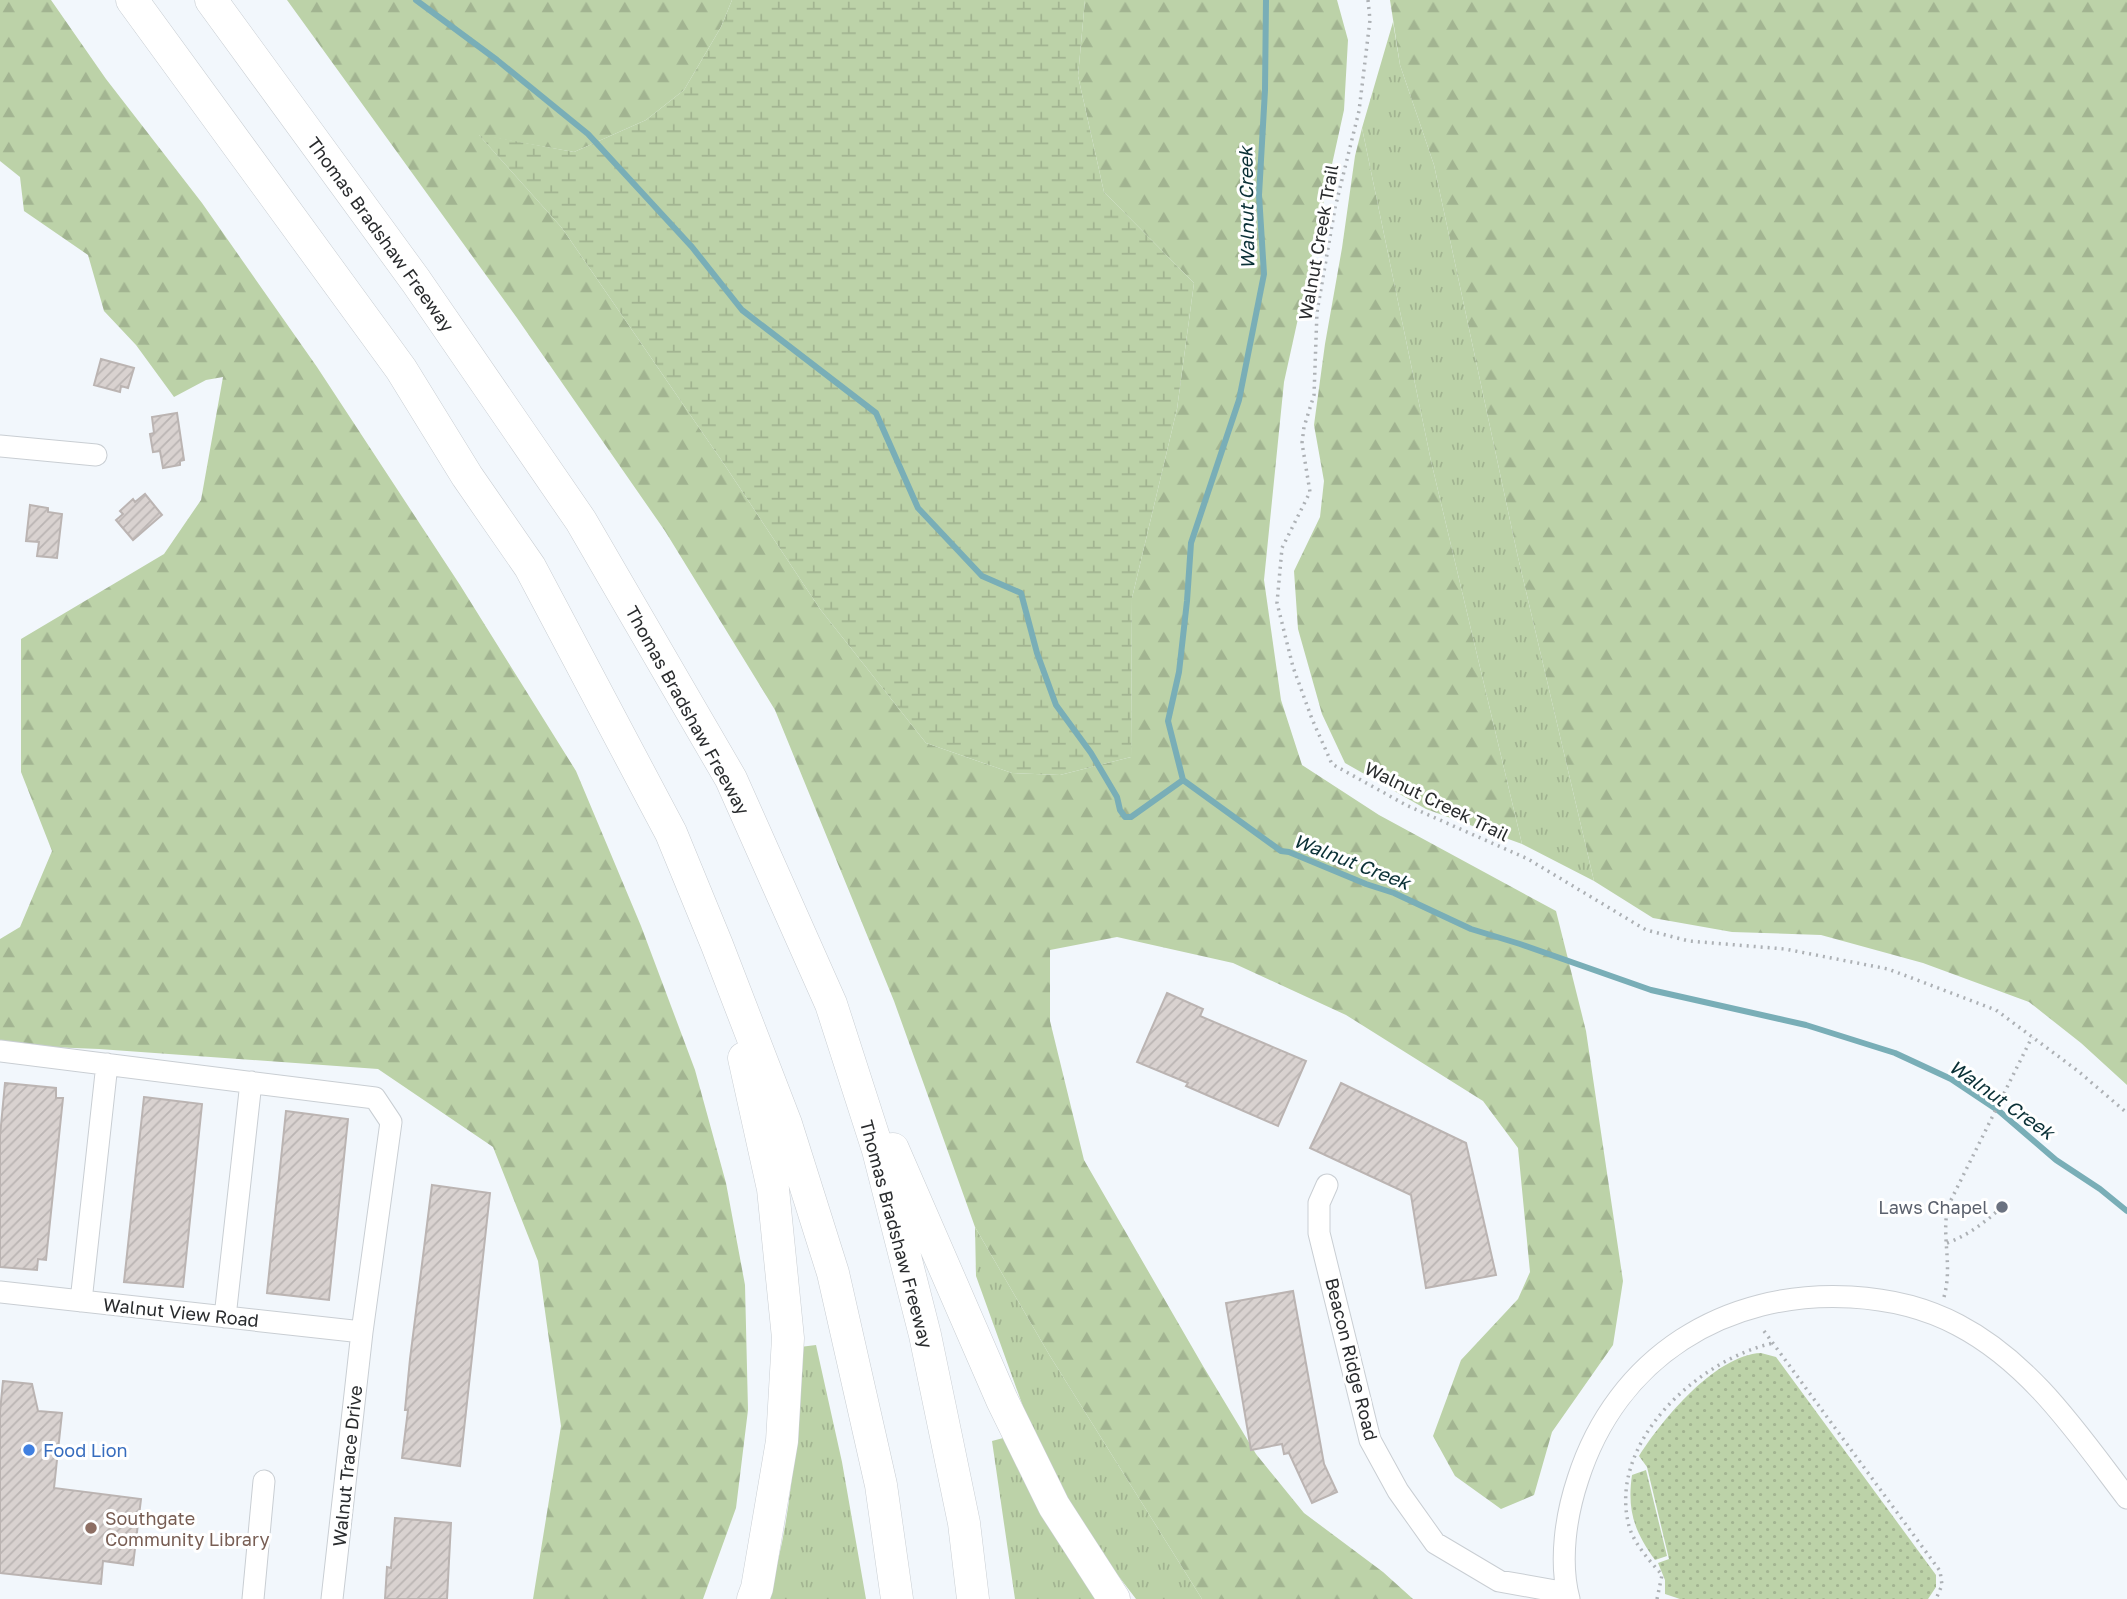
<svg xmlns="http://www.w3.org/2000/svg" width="2127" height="1599" font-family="'Golos Text',sans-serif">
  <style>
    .grass { fill: url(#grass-tufts) }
    .forest { fill: url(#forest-firs) }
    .wetland { fill: url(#wetland-marsh) }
    .park { fill: url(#park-dots) }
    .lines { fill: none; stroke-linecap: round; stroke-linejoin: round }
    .stream { stroke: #79aeb7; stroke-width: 6 }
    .building { fill: url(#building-hatch); stroke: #bbb4b2; stroke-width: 2 }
    .minor-casing { stroke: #c9ced3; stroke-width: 23 }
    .highway-casing { stroke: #c9ced3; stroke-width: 33 }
    .path { stroke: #adb1b5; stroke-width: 3.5; stroke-dasharray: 2 5; stroke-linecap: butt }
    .minor { stroke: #fff; stroke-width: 21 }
    .highway { stroke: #fff; stroke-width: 32 }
    .worship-dot { fill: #6b7280; stroke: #fff; stroke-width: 2.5 }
    .shop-dot { fill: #3f7fe0; stroke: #fff; stroke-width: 2.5 }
    .education-dot { fill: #8d6e63; stroke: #fff; stroke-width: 2.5 }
    .labels { text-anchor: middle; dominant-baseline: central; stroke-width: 6; stroke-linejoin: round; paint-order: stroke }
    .street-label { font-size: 18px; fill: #292b2d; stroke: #fff }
    .worship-label { font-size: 18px; fill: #5b616d; stroke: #fff; text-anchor: end }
    .shop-label { font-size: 18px; fill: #366cbe; stroke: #fff; text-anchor: start }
    .education-label { font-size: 18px; fill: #785e54; stroke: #fff; text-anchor: start }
    .water-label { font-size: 19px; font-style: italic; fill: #0a3036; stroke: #fff }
  </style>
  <defs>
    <pattern id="grass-tufts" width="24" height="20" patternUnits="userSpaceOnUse" patternTransform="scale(1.75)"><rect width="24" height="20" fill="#bcd2a8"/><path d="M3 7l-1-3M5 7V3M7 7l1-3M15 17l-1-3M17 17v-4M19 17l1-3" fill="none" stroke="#a2b491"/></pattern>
    <pattern id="forest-firs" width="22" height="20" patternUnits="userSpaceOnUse" patternTransform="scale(1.75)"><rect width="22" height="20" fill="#bcd2a8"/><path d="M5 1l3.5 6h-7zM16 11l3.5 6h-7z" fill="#a2b491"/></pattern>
    <pattern id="wetland-marsh" width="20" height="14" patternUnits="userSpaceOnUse" patternTransform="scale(1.75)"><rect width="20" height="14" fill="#bcd2a8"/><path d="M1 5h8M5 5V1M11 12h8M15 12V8" fill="none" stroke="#a2b491"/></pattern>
    <pattern id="park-dots" width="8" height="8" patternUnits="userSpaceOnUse" patternTransform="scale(1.75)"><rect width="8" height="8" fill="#bcd2a8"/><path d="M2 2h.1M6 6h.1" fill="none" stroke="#a2b491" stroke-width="1.8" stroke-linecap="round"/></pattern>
    <pattern id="building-hatch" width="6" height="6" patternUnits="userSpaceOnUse" patternTransform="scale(1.75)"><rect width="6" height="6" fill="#d9d2d0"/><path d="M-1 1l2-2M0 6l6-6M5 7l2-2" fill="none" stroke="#bab4b3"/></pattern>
  </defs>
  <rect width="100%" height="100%" fill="#f2f7fc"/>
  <path class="grass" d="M1393,22L1400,65L1434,165L1517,553L1594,881L1522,844L1431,461L1362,128Z
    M975,1227L1050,1356L1202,1599H1136L1084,1531L1030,1426L976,1276Z
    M816,1345L842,1462L866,1599H767C794,1518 796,1432 800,1347Z
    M1007,1437L1105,1599H1015L992,1441Z"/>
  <path class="forest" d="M0,0H51L106,79L202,203L317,367L460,585L576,771L641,926L695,1070L726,1183L745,1285L748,1410L736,1508L703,1599H533L561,1426L538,1261L493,1147L378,1069L99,1049L0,1045V939L20,927L52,851L21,772V639L164,554L201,500L223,377L206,380L174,397L136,345L104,311L88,255L24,211L20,177L0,161Z
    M287,0H732L721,27L684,90L646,120L574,152L479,135L562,228L724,464L820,609L926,743L1012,773L1060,775L1131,757L1132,598L1177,409L1194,283L1104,192L1078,76L1085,0H1337L1348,40L1344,110L1284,382L1264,580L1281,700L1302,765L1379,815L1556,911L1586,1031L1623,1281L1613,1345L1552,1432L1534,1495L1501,1509L1455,1476L1433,1436L1461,1360L1518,1299L1530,1272L1518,1148L1483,1101L1346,1015L1233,963L1117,937L1050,950V1021L1084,1160L1203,1366L1256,1454L1304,1513L1383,1572L1413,1599H1202L1050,1356L975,1227L894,1001L775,710L665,531L517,318Z
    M1390,0H2127V1085L2081,1043L2029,1002L1923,963L1821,935L1732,932L1653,918L1594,881L1517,553L1434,165L1400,65Z
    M1362,128L1431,461L1522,844L1426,809L1345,763L1322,714L1298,629L1294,571L1320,517L1324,481L1314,425L1325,344L1342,248L1355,156Z"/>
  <path class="wetland" d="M732,0H1085L1078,76L1104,192L1194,283L1177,409L1132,598L1131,757L1060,775L1012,773L926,743L820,609L724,464L562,228L478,134L574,152L646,120L684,90L721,27Z"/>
  <path class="park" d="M1761,1353L1776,1357L1936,1575V1587L1928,1599H1680L1665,1594V1580L1658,1563L1669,1559L1647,1467L1639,1456C1662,1420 1715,1355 1761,1353Z
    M1646,1470L1667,1556L1655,1560C1634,1531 1627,1510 1632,1475Z"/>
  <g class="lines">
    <path class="stream" d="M416,0L497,60L588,134L692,247L742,310L876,413L918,508L982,576L1021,593L1037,653L1056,705L1091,753L1117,797L1120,810L1125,817H1131L1183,780
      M1266,0L1265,90L1259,195L1264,274L1239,400L1191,543L1187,601L1179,672L1168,721L1183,780L1281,851L1289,852L1366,884L1394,893L1471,929L1520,944L1651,990L1806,1025L1895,1053L1951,1079L1999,1111L2056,1160L2100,1189L2127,1211"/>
  </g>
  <path class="building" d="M101,359L134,368L128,388L121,386L120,392L94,385Z
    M177,413L184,460L180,461V465L163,468L160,451L153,452L150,434L154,433L152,417Z
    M145,494L162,515L133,540L116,520L123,514L120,511L133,499L135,502Z
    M30,505L48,508V512L62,514L57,558L37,556L39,542L26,541Z
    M1167,993L1203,1009L1200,1016L1306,1061L1278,1126L1186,1086L1188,1083L1137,1062Z
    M5,1083L56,1088V1098H63L46,1260L38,1259L37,1270L0,1267V1136Z
    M1341,1083L1466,1143L1496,1275L1426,1288L1411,1195L1310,1148Z
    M144,1097L202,1104L183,1287L124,1282Z
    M286,1111L348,1119L329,1300L267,1293Z
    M432,1185L490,1193L460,1466L402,1458L408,1410H405L410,1359Z
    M1293,1291L1324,1464L1337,1492L1312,1503L1289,1453L1284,1454L1282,1444L1251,1450L1226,1303Z
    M3,1381L32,1384L38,1411L62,1413L54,1488L141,1499L133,1565L103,1561L101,1584L0,1573V1412Z
    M395,1518L451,1523L447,1599H385L387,1567L391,1568Z"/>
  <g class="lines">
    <g class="minor-casing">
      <path id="minor" d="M0,446L96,455
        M0,1051L375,1098L391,1122L362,1332L332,1599
        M1327,1185L1319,1203V1233L1370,1440L1398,1491L1435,1543L1499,1581L1567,1593
        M0,1292L362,1332
        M81,1301L107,1064
        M225,1317L251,1082
        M253,1599L264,1481
        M1569,1599C1559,1561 1566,1515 1578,1479C1617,1357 1725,1290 1851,1297C1887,1299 1926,1308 1958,1325C2031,1363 2078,1434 2127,1498"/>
    </g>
    <g class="highway-casing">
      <path id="highway" d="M132,0L401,369L467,476L530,567L671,833L717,945L786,1124L833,1273L881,1485L897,1599
        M211,0L416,281L581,521L731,779L831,1004L878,1150L925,1335L964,1523L973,1599
        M744,1058L773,1189L788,1338L782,1441L757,1588L753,1599
        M893,1149L1002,1400L1054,1506L1114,1599"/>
    </g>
    <path class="path" d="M1368,0L1370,20L1359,111L1335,208L1317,312L1314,395L1304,427L1302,443L1310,492L1282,548L1277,603L1293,667L1312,719L1332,764L1406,805L1528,859L1646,930L1689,941L1785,949L1888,969L1996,1010L2078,1071L2127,1113
      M1947,1243C1969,1235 1985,1222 2002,1207
      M1944,1297C1953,1264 1941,1238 1948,1206L2032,1037
      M1764,1331L1940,1571L1942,1585L1936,1599
      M1657,1599L1662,1575C1650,1561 1634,1544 1629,1526C1607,1442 1698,1360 1773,1343"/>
    <use href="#minor" class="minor"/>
    <use href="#highway" class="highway"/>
  </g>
  <circle class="worship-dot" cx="2002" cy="1207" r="7"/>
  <circle class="shop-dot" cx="29" cy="1450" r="7"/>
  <circle class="education-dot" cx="91" cy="1528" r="7"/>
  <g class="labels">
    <g class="street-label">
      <text transform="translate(381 234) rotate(54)">Thomas Bradshaw Freeway</text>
      <text transform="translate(1318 242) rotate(-80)">Walnut Creek Trail</text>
      <text transform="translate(688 710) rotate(61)">Thomas Bradshaw Freeway</text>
      <text transform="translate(1437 801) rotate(26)">Walnut Creek Trail</text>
      <text transform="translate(897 1234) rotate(75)">Thomas Bradshaw Freeway</text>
      <text transform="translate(181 1312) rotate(6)">Walnut View Road</text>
      <text transform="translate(1352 1359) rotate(76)">Beacon Ridge Road</text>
      <text transform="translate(347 1466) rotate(-84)">Walnut Trace Drive</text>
    </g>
    <g class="worship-label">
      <text x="1988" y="1207">Laws Chapel</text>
    </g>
    <g class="shop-label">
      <text x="43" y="1450">Food Lion</text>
    </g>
    <g class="education-label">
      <text x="105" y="1518">Southgate<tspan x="105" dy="21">Community Library</tspan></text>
    </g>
    <g class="water-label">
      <text transform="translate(1246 208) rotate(-91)">Walnut Creek</text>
      <text transform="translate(1352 861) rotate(21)">Walnut Creek</text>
      <text transform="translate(2002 1099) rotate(35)">Walnut Creek</text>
    </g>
  </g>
</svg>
